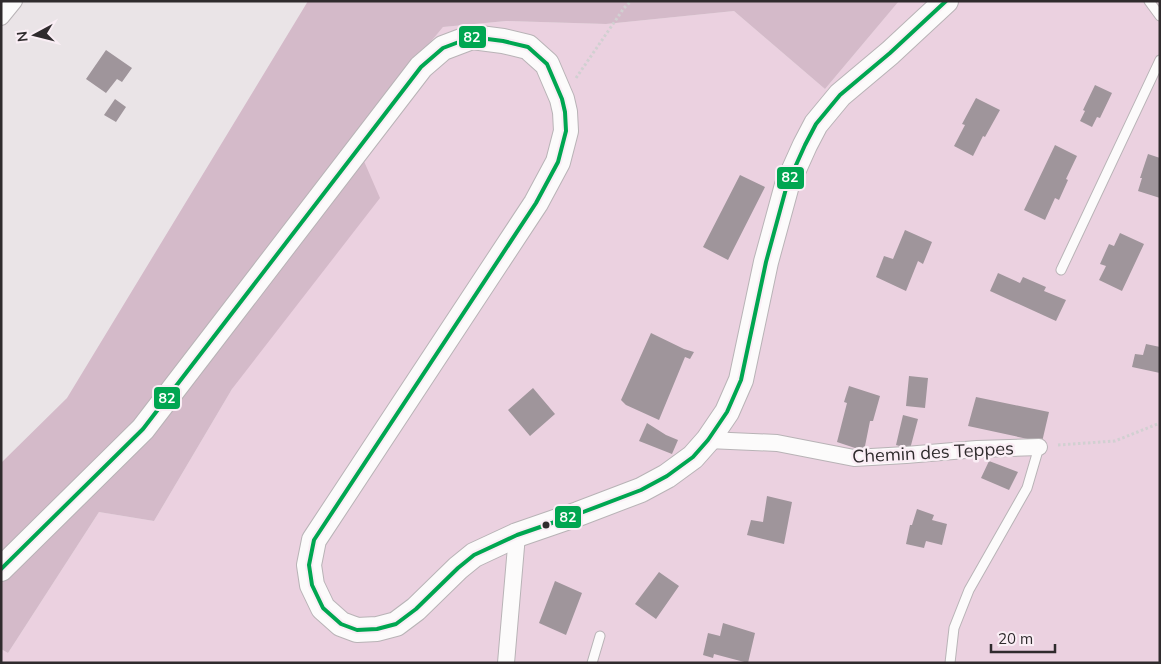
<svg xmlns="http://www.w3.org/2000/svg" width="1161" height="664" font-family="Mulish,sans-serif">
  <style>
    .green { fill: #ebd1e0 }
    .forest { fill: #d4bac9 }
    .building { fill: #9f959b }
    .lines { fill: none; stroke-linecap: round; stroke-linejoin: round }
    .lane-casing { stroke: #b8b3b6; stroke-width: 11 }
    .street-casing { stroke: #b8b3b6; stroke-width: 18 }
    .secondary-casing { stroke: #b8b3b6; stroke-width: 26 }
    .path { stroke: #d1d0d1; stroke-width: 3; stroke-dasharray: 2.5 2.5; stroke-linecap: butt }
    .lane { stroke: #fcfbfb; stroke-width: 9 }
    .street { stroke: #fcfbfb; stroke-width: 16 }
    .secondary { stroke: #fcfbfb; stroke-width: 24 }
    .bus-1-casing { stroke: #faeef5; stroke-width: 8 }
    .bus-1 { stroke: #00a651; stroke-width: 4 }
    .bus-dot { fill: #2f2b2d; stroke: #faeef5; stroke-width: 2 }
    .labels { text-anchor: middle; dominant-baseline: central; stroke-width: 5; stroke-linejoin: round; paint-order: stroke }
    .street-label { font-size: 18px; fill: #2f2b2d; stroke: #faeef5 }
    .line-badge { stroke: #faeef5; stroke-width: 2 }
    .badge-label { font-size: 14px; text-anchor: middle; font-weight: bold; fill: #fff }
  </style>
  <rect width="100%" height="100%" fill="#eae4e7"/>
  <path class="green" d="M899,1H1160V663H1V649L8,653L99,512L154,521L232,389L353,136L443,27L506,21L606,24L734,11L825,89Z"/>
  <path class="forest" d="M308,1H899L825,89L734,11L606,24L506,21L443,27L353,136L380,198L232,389L154,521L99,512L8,653L1,649V463L67,398Z"/>
  <path class="building" d="M106,50L132,68L122,82L117,79L106,93L86,79Z
    M1095,85L1112,93L1100,118L1097,117L1092,127L1080,121L1085,111L1083,110Z
    M976,98L1000,110L985,137L983,136L973,156L954,146L965,125L962,124Z
    M115,99L126,107L116,122L104,115Z
    M1055,145L1077,156L1066,179L1068,180L1059,200L1055,198L1045,220L1024,210Z
    M1148,154L1160,158V198L1138,191L1142,178H1140Z
    M740,175L765,187L728,260L703,247Z
    M905,230L932,242L923,264L918,261L906,291L876,277L884,256L893,259Z
    M1120,233L1144,244L1122,291L1099,280L1106,266L1100,264L1109,244L1114,246Z
    M998,273L1020,283L1023,277L1046,287L1044,291L1066,300L1056,321L990,291Z
    M651,333L684,349L694,352L690,359L685,357L659,420L626,405L621,400Z
    M1146,344L1160,347V373L1132,367L1135,354L1143,355Z
    M909,376L928,378L925,408L906,406Z
    M849,386L880,396L873,421H870L864,451L837,442L847,403L844,402Z
    M533,388L555,414L530,436L508,410Z
    M976,397L1049,412L1042,442L968,426Z
    M903,415L918,419L910,449L896,445Z
    M647,423L666,435L678,440L672,454L639,441Z
    M989,461L1018,472L1009,490L981,478Z
    M767,496L792,502L784,544L747,535L751,520L763,522Z
    M917,509L934,515L932,520L947,524L942,545L926,541L924,548L906,544L910,525H912Z
    M659,572L679,586L656,619L635,604Z
    M555,581L582,593L566,635L539,623Z
    M723,623L755,633L748,663L714,654L713,658L703,655L708,633L720,636Z"/>
  <g class="lines">
    <g class="lane-casing">
      <path id="lane" d="M1149,1L1160,16
        M1061,270L1160,60
        M592,663L600,636
        M950,663L954,628L969,590L1027,488L1039,447"/>
    </g>
    <g class="street-casing">
      <path id="street" d="M1,17L14,1
        M708,440L777,443L854,458L906,455L977,449L1039,447
        M506,663L517,535"/>
    </g>
    <g class="secondary-casing">
      <path id="secondary" d="M1,569L143,429L421,67L443,48L472,37L503,41L528,47L547,64L562,99L565,112L566,131L558,162L536,203L314,540L309,565L312,585L323,608L341,624L357,630L377,629L396,624L416,609L458,568L474,555L517,535L578,514L641,490L667,476L693,457L708,440L727,412L741,380L766,262L787,185L805,145L816,124L840,95L890,53L946,1"/>
    </g>
    <path class="path" d="M576,78L624,8L631,1
      M1058,445L1115,441L1160,423"/>
    <use href="#lane" class="lane"/>
    <use href="#street" class="street"/>
    <use href="#secondary" class="secondary"/>
    <g class="bus-1-casing">
      <path id="bus-1" d="M1,569L143,429L421,67L443,48L472,37L503,41L528,47L547,64L562,99L565,112L566,131L558,162L536,203L314,540L309,565L312,585L323,608L341,624L357,630L377,629L396,624L416,609L458,568L474,555L517,535L578,514L641,490L667,476L693,457L708,440L727,412L741,380L766,262L787,185L805,145L816,124L840,95L890,53L946,1"/>
    </g>
    <use href="#bus-1" class="bus-1"/>
  </g>
  <circle class="bus-dot" cx="546" cy="525" r="4.5"/>
  <g class="labels">
    <g class="street-label">
      <text transform="translate(933 452) rotate(-3)">Chemin des Teppes</text>
    </g>
  </g>
  <g class="line-badge">
    <rect x="458" y="25" width="29" height="24" rx="5" fill="#00a651"/>
    <rect x="776" y="166" width="29" height="24" rx="5" fill="#00a651"/>
    <rect x="153" y="386" width="28" height="24" rx="5" fill="#00a651"/>
    <rect x="554" y="505" width="28" height="24" rx="5" fill="#00a651"/>
  </g>
  <g class="badge-label">
    <text x="472" y="42">82</text>
    <text x="790" y="182">82</text>
    <text x="167" y="403">82</text>
    <text x="568" y="522">82</text>
  </g>
  <rect width="1161" height="664" fill="none" stroke="#2f2b2d" stroke-width="5"/>
  <g transform="translate(35 35) rotate(263)" stroke="#faeef5" stroke-width="4" paint-order="stroke">
  <path d="M0-4L9 19L0 12L-9 19Z" fill="#2f2b2d"/>
  <text y="-8" font-size="14" font-weight="bold" text-anchor="middle" fill="#2f2b2d">N</text>
  </g>
  <path d="M991 644v8h64v-8" fill="none" stroke="#2f2b2d" stroke-width="2.5"/>
  <text x="998" y="644" font-size="15" fill="#2f2b2d" stroke="#faeef5" stroke-width="4" paint-order="stroke">20 m</text>
</svg>
